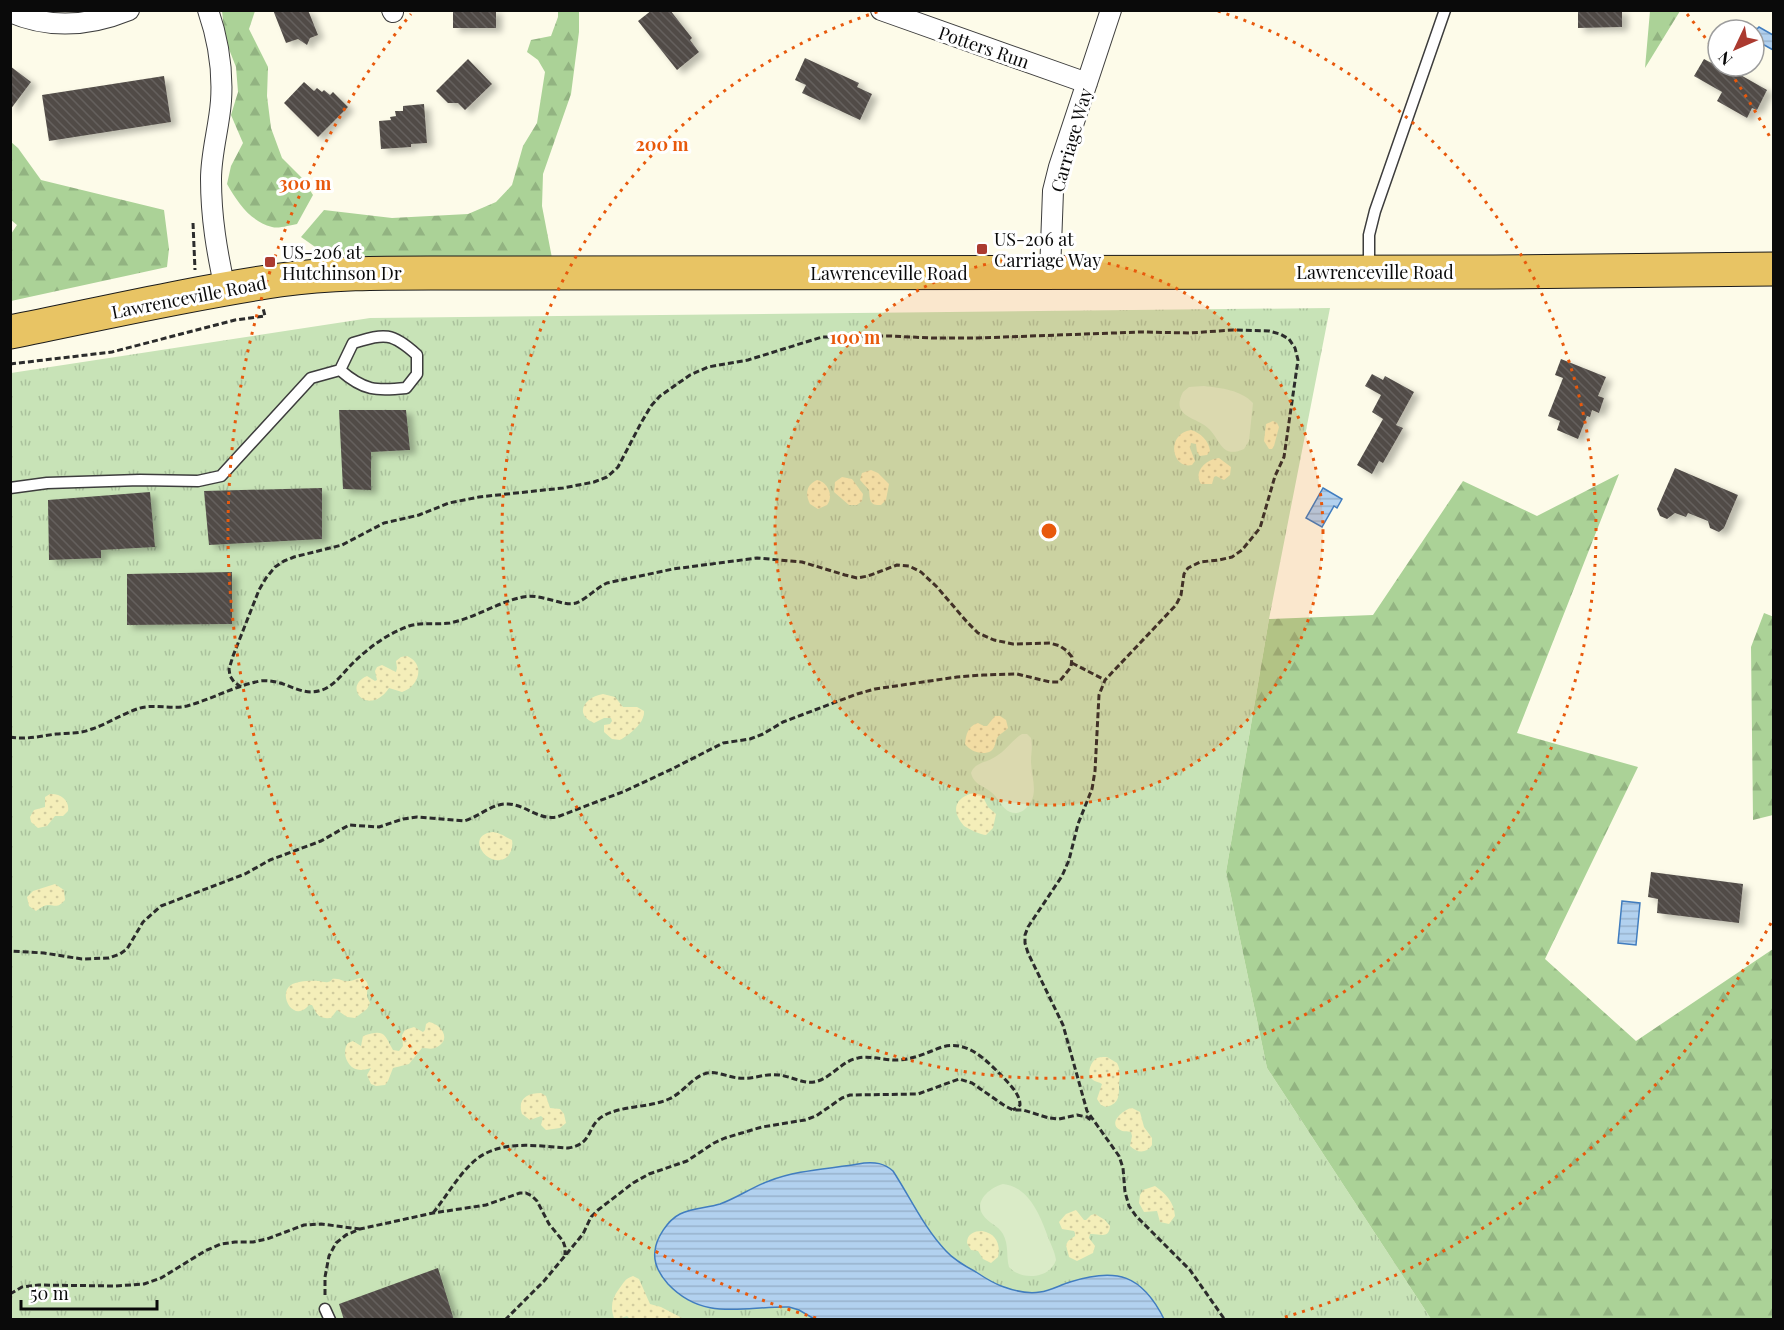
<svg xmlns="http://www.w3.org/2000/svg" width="1784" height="1330" font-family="'Playfair Display',serif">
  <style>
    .grass { fill: url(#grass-tufts) }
    .forest { fill: url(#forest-firs) }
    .sand { fill: url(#sand-dots) }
    .pitch { fill: #daebc7 }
    .water { fill: url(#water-rules); stroke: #417dbf; stroke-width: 1.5 }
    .building { fill: url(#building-back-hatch); filter: url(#shadow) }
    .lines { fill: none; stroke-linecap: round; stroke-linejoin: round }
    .service-casing { stroke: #3d3d3d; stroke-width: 13 }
    .minor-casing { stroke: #3d3d3d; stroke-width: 22 }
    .trunk-casing { stroke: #1b1b1b; stroke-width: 35 }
    .path { stroke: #2c2c2c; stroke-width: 3; stroke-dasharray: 6 3; stroke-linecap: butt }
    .service { stroke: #fff; stroke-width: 10 }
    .minor { stroke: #fff; stroke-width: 20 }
    .trunk { stroke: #e8c464; stroke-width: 33 }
    .ring { fill: none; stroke: #e8590c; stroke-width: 3; stroke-dasharray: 3 6 }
    .poi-dot { fill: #ab3a30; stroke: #fff; stroke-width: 2 }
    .labels { text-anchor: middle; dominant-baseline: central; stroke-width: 6; stroke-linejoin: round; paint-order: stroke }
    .street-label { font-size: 18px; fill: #0a0a0a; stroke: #fff }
    .poi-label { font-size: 18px; fill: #0a0a0a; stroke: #fff; text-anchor: start }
    .centre { fill: #e8590c; stroke: #fff; stroke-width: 3 }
    .ring-label { font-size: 18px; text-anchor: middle; font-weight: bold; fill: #e8590c; stroke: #fff; stroke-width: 6; stroke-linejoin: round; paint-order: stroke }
  </style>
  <defs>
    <pattern id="grass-tufts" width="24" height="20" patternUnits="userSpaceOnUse" patternTransform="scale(1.5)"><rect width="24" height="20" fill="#c8e3b7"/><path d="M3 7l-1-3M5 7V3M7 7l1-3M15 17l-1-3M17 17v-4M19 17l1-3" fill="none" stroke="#aac19c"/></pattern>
    <pattern id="forest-firs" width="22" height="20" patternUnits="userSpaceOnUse" patternTransform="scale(1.5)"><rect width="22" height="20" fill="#abd297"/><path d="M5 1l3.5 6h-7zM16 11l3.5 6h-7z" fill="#92b381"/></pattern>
    <pattern id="sand-dots" width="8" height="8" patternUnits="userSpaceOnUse" patternTransform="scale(1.5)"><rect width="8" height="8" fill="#f4eeb9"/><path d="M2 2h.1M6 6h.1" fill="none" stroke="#d0cb9e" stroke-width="1.8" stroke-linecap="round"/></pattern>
    <pattern id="water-rules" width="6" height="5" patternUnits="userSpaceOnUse" patternTransform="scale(1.5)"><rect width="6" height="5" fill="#b2d1ef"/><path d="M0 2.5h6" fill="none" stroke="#98b2cc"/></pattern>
    <pattern id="building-back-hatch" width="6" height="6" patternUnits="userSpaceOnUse" patternTransform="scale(1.5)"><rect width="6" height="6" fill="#514c47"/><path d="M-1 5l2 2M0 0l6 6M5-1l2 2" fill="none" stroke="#65615d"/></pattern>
    <filter id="shadow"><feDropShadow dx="6" dy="4" stdDeviation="3" flood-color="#0004"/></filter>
  </defs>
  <rect width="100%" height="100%" fill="#fdfbe9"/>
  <path class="grass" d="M1330,308L1269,619L1226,872L1267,1068L1431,1319H11V373L370,318Z"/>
  <path class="forest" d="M222,11H255L249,29L268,67L267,96L271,128L282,158L302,178L313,195L297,224C290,225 279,229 272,227C250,221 238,203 227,184L231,166L243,143L231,115L238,92L236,67L225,39Z
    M558,11H579V32L571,94L543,174L542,206L552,258L328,256L301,237L324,210L392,218L468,214L496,202L512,185L523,146L537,123L545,72L538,60L527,52L531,40L551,36L558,17Z
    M1650,11H1680L1645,68Z
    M11,142L18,148L41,180L164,210L169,249L167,267L11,301V234L17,225L11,220Z
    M1619,474L1517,733L1638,767L1545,959L1636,1041L1773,949V1319H1431L1267,1068L1226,872L1269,619L1373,615L1463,481L1537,516Z
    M1764,613L1774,617L1773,815L1753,820L1751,647Z"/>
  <path class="sand" d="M1273,421L1277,423L1279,427L1274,446L1272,449H1269L1264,441L1266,424Z
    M1191,430C1201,433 1209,441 1210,451L1207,455L1200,456L1197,452L1196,444L1191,443L1190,448L1195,461L1192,465C1172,470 1165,434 1191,430Z
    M1219,458L1231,467L1230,475L1224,480L1216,476L1214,477L1212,484H1201C1193,472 1206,459 1219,458Z
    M871,470L878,473L889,484L886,500L881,505C869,506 870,499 869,490L860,480L862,473Z
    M842,477L852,479L863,494L862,501L857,505H849L834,492L835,482Z
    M817,480C828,482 834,496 827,505L818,509L810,504C805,494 806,485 817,480Z
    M407,656C426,664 419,687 402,692L389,688C369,718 341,687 367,676L375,681L377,680L375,671L377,667L382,665L396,672L397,668L396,661L401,657Z
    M603,694L615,697L623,707H637L644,711C645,723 630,734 620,740L612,739L604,732V725L610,724L612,721L611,718H604L594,723C573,714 585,697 603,694Z
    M995,716H1000L1006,720L1008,728C1005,732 1000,733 997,738C995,742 996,747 991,751C982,756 970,751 965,744C966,734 968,726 978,723L984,726H987Z
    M973,793L982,795L988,807L996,814L993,828L986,835C981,835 969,829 964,826C951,811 954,798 973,793Z
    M50,794C60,793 70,800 68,811L63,816H55L47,826L38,828L31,822L30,817L34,810L45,807V797Z
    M493,832C501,833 505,837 512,840C513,846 512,852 507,857C489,871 463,835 493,832Z
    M55,884L64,890L65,900C56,911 53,902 44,906C41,907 39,909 36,911L29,906L27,897L33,891Z
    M360,978C371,981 367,987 367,995C367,998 369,1000 370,1003L367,1009L355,1018L347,1017L337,1010L331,1018C319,1019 317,1015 312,1005H309C294,1024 277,994 291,985C295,981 313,980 319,981C321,981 326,983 328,982C335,980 329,978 337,979C340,979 342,981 346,981C351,982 355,979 360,978Z
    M429,1022C441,1024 452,1039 437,1047C432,1050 427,1048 422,1048L409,1064L393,1068L388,1081L385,1085L376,1086L371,1084L367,1075L371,1068C367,1069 364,1070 361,1070C347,1070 341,1052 348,1043L353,1041L361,1046L363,1036C384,1029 384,1033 393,1050L399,1051L403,1046L402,1035L405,1030L414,1027L423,1032L425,1030L426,1024Z
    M1107,1057L1117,1063C1121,1071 1120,1075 1119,1083C1119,1095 1120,1104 1106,1107L1101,1105L1097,1099L1102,1084C1099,1082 1096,1082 1093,1080C1086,1075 1090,1062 1097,1058C1099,1057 1104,1057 1107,1057Z
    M541,1093L546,1096L550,1108L560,1109L564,1114L566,1123L560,1128L546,1130L541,1125L543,1118L541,1116L530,1120L522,1114C517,1099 527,1093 541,1093Z
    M1132,1108L1140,1112L1144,1127L1152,1138V1145C1146,1154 1137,1153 1130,1146L1132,1136L1131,1132C1127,1131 1123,1132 1120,1130C1107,1123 1124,1109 1132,1108Z
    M1155,1186C1166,1194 1174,1202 1175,1216L1169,1224L1160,1222L1157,1211L1144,1212L1139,1203L1140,1195L1143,1190Z
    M1076,1210L1084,1220H1086L1091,1215L1095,1214L1105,1220L1110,1226C1109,1240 1099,1233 1090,1234L1089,1238L1095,1246L1093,1253L1077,1261L1069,1257L1066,1245L1068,1241L1075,1236V1233L1074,1231L1062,1229L1059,1222L1066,1214Z
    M982,1231C996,1233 1001,1245 998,1257L991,1263L983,1259L978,1251L971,1250L967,1243C967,1234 974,1231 982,1231Z
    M633,1276L639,1279L650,1304L661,1307L684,1319H630L627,1316L618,1319L614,1318C610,1307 612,1298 619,1289C624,1283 624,1279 633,1276Z"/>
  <path class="pitch" d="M1204,386C1221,388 1241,390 1253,403L1249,441L1244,449C1221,459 1221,440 1208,428C1197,417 1170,417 1183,392L1189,387Z
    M1022,734H1027L1031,738C1033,746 1031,753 1031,761C1031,779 1041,796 1024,810C1020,813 1015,814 1010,812C1002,809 998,797 991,792C983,785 974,785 971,773C975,762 986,763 995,757C1006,751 1012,740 1022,734Z
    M1003,1184C1029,1187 1040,1215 1048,1237C1051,1245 1055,1252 1056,1260C1050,1279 1021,1281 1009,1267C1006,1256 1009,1245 1003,1234C998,1225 988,1223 983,1215C973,1201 991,1187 1003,1184Z"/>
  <path class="water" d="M1752,26L1757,29L1759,27L1773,35V50L1759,42L1757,44L1754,42V30H1749Z
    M1323,488L1342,499L1337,508L1334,506L1322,527L1306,518Z
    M1622,901L1640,903L1636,945L1618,943Z
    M864,1163C875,1162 884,1163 893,1171C910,1197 924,1228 946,1251C954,1260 965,1266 976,1272C985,1278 994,1284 1004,1287C1015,1291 1028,1294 1040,1292C1050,1291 1060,1285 1070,1282C1117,1267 1142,1275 1164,1319L816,1320L799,1310L789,1307C743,1306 704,1322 668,1284C660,1275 653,1264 655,1251C656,1238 668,1220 680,1214C692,1208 707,1208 720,1204C737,1198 752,1187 769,1181C800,1169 832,1169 864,1163Z"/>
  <path class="building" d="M273,10H308L318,35L310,38L307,45L298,39L286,43Z
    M453,10H496V28H453Z
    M652,10H670L692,38L690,40L699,52L677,70L638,21Z
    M1578,10H1622V27L1578,28Z
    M805,58L859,83L857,87L872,94L860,120L802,93L806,85L795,80Z
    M468,59L492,84L465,110L458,103H448L436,91Z
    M1704,59L1736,76L1737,73L1767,90L1757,110L1752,108L1747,118L1717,101L1722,92L1694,76Z
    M10,66L31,82L10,110Z
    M164,76L171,122L49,141L42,95Z
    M304,82L314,91L317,88L322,92L324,90L330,95L333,92L348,107L318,137L284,103Z
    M424,104L427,143L411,144V147L381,149L379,121L391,120L390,117L396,116L395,111H403V106Z
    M1561,359L1606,377L1598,396L1604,398L1599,413L1592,410L1590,417L1587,416L1578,439L1557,430L1560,421L1548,416L1563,378L1555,375Z
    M1372,374L1383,380L1385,376L1414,392L1396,425L1403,428L1383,463L1379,461L1372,474L1357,465L1383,419L1372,412L1381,395L1365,386Z
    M339,410H406L410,450L371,452V490L343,489Z
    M1675,468L1738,495L1724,528L1719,532L1710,528L1708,521L1688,513L1686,517L1675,513L1667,519L1660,516L1657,509Z
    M322,488V539L209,545L204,491Z
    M150,492L155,547L101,550V558L49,560L48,500Z
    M232,572V624L127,625V574Z
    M1651,872L1743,884L1739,923L1657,913L1658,899L1648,897Z
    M438,1268L454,1320H344L339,1304Z"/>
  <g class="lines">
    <g class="service-casing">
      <path id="service" d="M1369,269V235L1375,211L1445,10
        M10,488L47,483L140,480L198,481L221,476L311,378L340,370L353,343C384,334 391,331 417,355V374L406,388C376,391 364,391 340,370
        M325,1309L330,1320"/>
    </g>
    <g class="minor-casing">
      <path id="minor" d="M208,10C218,39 223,71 221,101C219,128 211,153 211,179C211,218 217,252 225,289
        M392,10L393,12
        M881,10L1087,83
        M10,12C49,29 90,26 129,10
        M1050,273L1053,191L1059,167L1111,10"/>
    </g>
    <g class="trunk-casing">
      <path id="trunk" d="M10,332C100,314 190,293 280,280C330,273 380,273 431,273L1494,272L1774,269"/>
    </g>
    <path class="path" d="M193,223L195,270
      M10,364L112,352L235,320L265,316L263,308
      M1072,663L1105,680
      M241,687L234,682L230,676L229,669L233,656L259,590L266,578L275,567L284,561L294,557L342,545L384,523L419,515L449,503L479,497L563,488L594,482L607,477L618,467L641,423L651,406L660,396L690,375L708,367L748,360L822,337L890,336L932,338H977L1141,332L1189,333L1233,330L1269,331L1280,334L1289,339L1295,348L1298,360L1284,457L1275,476L1260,528L1242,550L1232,557L1219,560L1200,562L1188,568L1184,574L1181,595L1176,605L1105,680L1099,695L1095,771L1092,789L1078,824L1069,860L1062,876L1028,927L1025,935V943L1028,953L1063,1025L1087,1111L1119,1156L1123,1168L1125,1192L1129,1206L1136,1216L1190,1270L1225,1320
      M10,737C26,740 41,736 56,734C68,733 80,734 92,729C107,724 122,714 137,709C153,703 171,710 187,706C212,699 235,686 260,681C285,678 300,698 322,690C336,685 345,670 356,660C371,646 389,633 409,626C423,622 436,625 450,623C475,618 498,602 523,597C541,593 563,607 576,603C587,599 596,588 607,583L673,569L757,558L802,562L845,575L857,578L868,576L897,565L909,566L921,572L937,587L967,622L978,633L994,640L1013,644L1050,643L1060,646L1067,651L1072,657L1071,667L1059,682H1050L1017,674L983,675L957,677L875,689L857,694L783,722L763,734L750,739L723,743L672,769L625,791L557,817C537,820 527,805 508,804C492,803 479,817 464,821L417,817L403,819L379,827L349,825L321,841L270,860L245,874L161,906L143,922L127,949L120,954L109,958L82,959L44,953L10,951
      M433,1213C446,1197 456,1179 470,1165C496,1138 535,1146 568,1148C594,1144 586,1126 603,1116C623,1105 649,1108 669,1099C683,1093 692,1077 707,1073C717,1071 728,1077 738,1078C752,1080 765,1073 779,1075C790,1076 803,1084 814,1082C831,1079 841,1061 858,1058C871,1055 885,1061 899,1060C915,1059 928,1052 942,1047C967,1040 985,1059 1001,1075C1008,1083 1020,1093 1020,1105L1013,1110
      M10,1294L22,1287L39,1285L115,1286L144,1284L161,1278L205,1251L221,1244L235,1242H253L267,1239L304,1225L321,1224L360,1229
      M325,1295V1277L329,1256L336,1243L346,1235L360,1229L433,1213L486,1205L520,1193H526L532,1196L537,1201L549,1224L563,1241L565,1247V1255
      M505,1320L544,1281L564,1257L583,1234L591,1217L598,1210L633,1183L649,1174L687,1161L714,1143L725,1138L762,1127L805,1120L816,1116L842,1098L850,1095L918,1094L959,1079L972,1083L1005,1106L1013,1110H1023L1049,1118L1059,1119L1077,1115L1087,1117L1092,1121"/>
    <use href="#service" class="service"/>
    <use href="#minor" class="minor"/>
    <use href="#trunk" class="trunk"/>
  </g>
  <circle cx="1049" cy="531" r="274" fill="#e8590c" fill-opacity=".12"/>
  <g class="ring">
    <circle cx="1049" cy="531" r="274"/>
    <path d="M1218 11A547 547 0 1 1 880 11"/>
    <path d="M1771 923A821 821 0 0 1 1282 1318M816 1318A821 821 0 0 1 411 14M1687 14A821 821 0 0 1 1717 54M1730 72A821 821 0 0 1 1771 139"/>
  </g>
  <g class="poi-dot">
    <rect x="976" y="243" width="12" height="12" rx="3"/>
    <rect x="264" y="256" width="12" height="12" rx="3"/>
  </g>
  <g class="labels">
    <g class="street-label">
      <text transform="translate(984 47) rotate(19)">Potters Run</text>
      <text transform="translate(1071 140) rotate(-74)">Carriage Way</text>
      <text x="1375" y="272">Lawrenceville Road</text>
      <text x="889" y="273">Lawrenceville Road</text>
      <text transform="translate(189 297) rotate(-11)">Lawrenceville Road</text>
    </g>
    <g class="poi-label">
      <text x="994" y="239">US-206 at<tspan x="994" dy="21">Carriage Way</tspan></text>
      <text x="282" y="252">US-206 at<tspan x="282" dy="21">Hutchinson Dr</tspan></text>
    </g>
  </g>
  <circle cx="1049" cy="531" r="9" class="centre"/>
  <g class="ring-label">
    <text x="662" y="151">200 m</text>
    <text x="305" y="190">300 m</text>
    <text x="855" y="344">100 m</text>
  </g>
  <rect width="1784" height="1330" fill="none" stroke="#0a0a0a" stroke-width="24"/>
  <g transform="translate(1736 48) rotate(226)"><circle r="28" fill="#ffffff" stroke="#9d9d9d" stroke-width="1.5"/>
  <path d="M0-4.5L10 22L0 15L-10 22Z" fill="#ab3a30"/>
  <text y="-9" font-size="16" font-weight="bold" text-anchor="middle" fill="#0a0a0a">N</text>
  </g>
  <path d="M21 1300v9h136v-9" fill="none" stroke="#0a0a0a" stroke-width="3"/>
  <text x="30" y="1300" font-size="18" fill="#0a0a0a" stroke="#ffffff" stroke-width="4.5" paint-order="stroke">50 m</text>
</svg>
